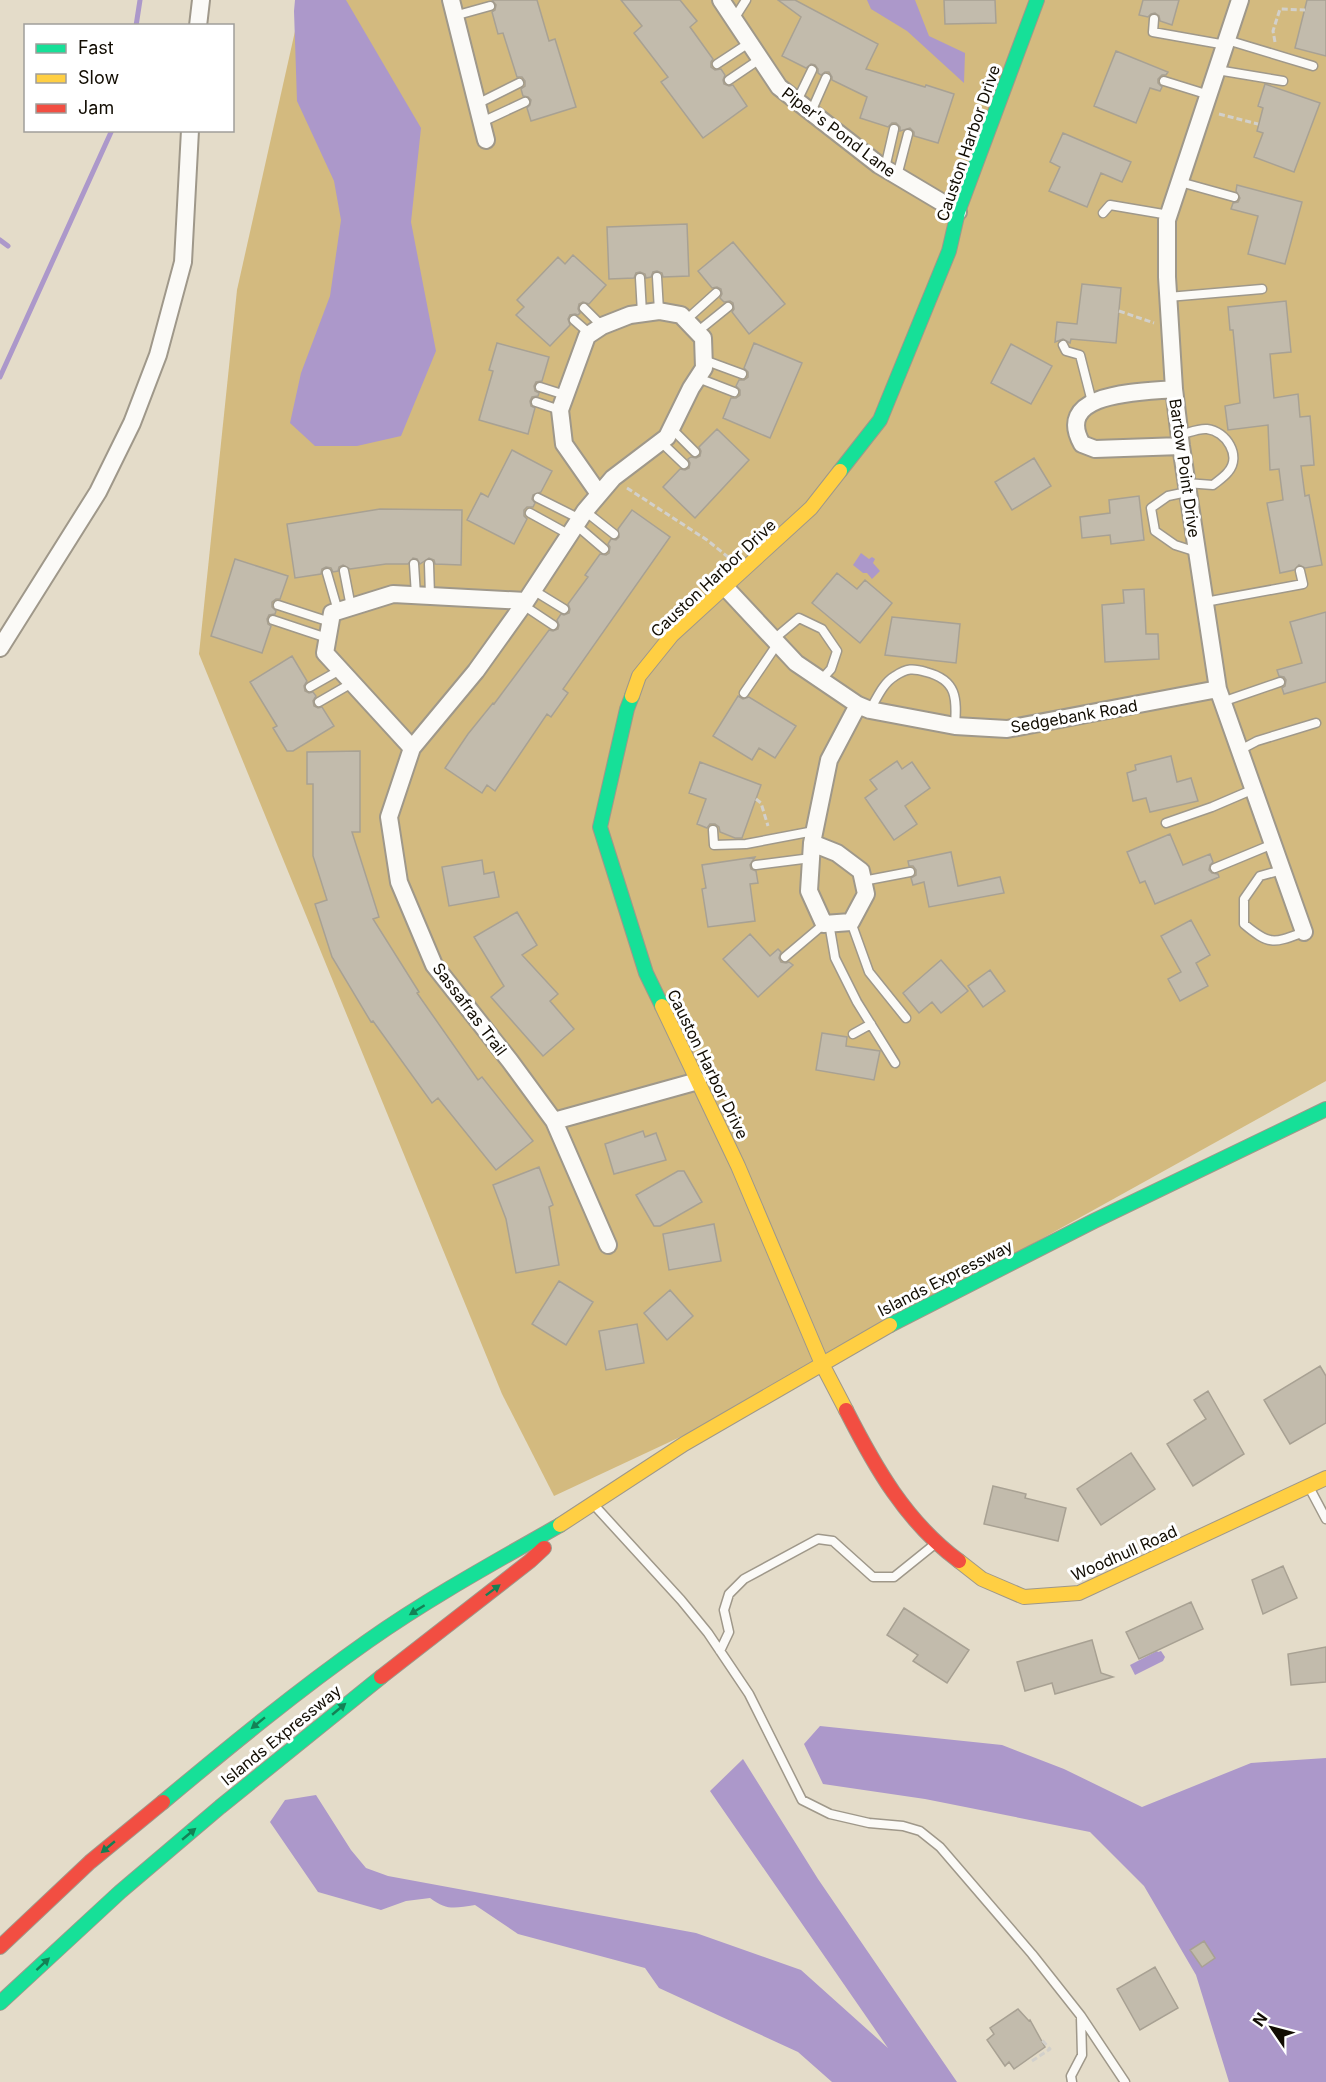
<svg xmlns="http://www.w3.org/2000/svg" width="1326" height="2082" font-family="Inter,sans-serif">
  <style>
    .forest { fill: #d3ba7f }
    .water { fill: #ac98ca }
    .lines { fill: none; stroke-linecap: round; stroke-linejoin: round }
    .stream { stroke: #ac98ca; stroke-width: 5 }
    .building { fill: #c2bbac; stroke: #a8a193; stroke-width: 1.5 }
    .lane-casing { stroke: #9f988a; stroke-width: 11 }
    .street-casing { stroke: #9f988a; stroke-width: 20 }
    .fast-casing { stroke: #9f988a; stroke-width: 16 }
    .slow-casing { stroke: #9f988a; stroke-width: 16 }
    .jam-casing { stroke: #9f988a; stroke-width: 16 }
    .path { stroke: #d2d0cb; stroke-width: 3; stroke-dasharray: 6 3; stroke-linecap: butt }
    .lane { stroke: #fbfaf7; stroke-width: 8 }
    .street { stroke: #fbfaf7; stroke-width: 16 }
    .fast { stroke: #16e098; stroke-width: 14 }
    .slow { stroke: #ffcf43; stroke-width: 14 }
    .jam { stroke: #f24e42; stroke-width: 14 }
    .oneway { fill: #148155 }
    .labels { text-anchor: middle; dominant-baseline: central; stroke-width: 6; stroke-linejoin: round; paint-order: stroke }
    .street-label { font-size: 16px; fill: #120d03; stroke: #fff }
  </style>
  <rect width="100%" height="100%" fill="#e4dcc9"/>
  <path class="forest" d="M302,0H1326V1081L708,1424L554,1496L502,1394L199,654L237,290Z"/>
  <path class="water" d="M295,0H346L421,128L411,222L436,351L401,436L357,446H315L290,423L301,373L330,296L341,220L334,181L297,101L294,11Z
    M867,0H915L929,36L965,53L964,83L907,31L871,9Z
    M861,553L869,559L872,557L875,559L873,563L880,571L872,579L867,573H863L853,565Z
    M1157,1651L1158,1652L1161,1651L1165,1657L1163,1661L1135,1675L1130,1665Z
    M820,1726L1002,1745L1064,1769L1142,1807L1251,1763L1326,1758V2082H1229L1196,1975L1144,1886L1090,1832L925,1799L823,1784L804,1744Z
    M743,1759L818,1879L957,2082H832L798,2052L659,1988L645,1968L518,1934L475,1905C455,1908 447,1911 430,1898L406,1901L381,1910L318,1892L270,1822L285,1800L316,1795L351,1850L366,1868L388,1876L696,1933L801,1970L888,2048L710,1791Z"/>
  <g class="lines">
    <path class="stream" d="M136,26L140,0
      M0,240L8,246
      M0,377L112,130"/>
  </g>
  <path class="building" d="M492,0H537L549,41L555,39L576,107L531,121L527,108L530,105L531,100L528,97L523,96L521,89L525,86V81L522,77H517L503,33L498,34L492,12L495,10L496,5Z
    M621,0H680L697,21L690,27L713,59L711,62V67L715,70L721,69L725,75L723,80L724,84L729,86L733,85L747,106L703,138L661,82L668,77L634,33L642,26Z
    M778,0H795L878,44L866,69L925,87L926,85L954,94L938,143L914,136V132L910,128L900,131V127L896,123H892L888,127L860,118L867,97L832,80V77L829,72H825L821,75L818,73V69L815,65L811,64L806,68L782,56L801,17Z
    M944,0H995L996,23L945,24Z
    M1143,0H1179L1172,25L1160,21L1159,16L1155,13L1151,14L1148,17L1139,15Z
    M1307,0H1326V56L1295,48Z
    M1116,51L1168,72L1166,75H1162L1158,79V83L1162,87L1160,91L1150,88L1136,123L1094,106Z
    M1265,84L1320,103L1294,172L1254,157L1263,133L1257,131L1263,108L1258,106Z
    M1063,133L1131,162L1122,182L1101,173L1087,207L1049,191L1060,167L1050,162Z
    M1237,185L1302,202L1285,264L1248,254L1258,216L1231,209L1233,203L1238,202L1240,198L1236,191Z
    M687,224L689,276L663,277L662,273L657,271L653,272L651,277L646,278L645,274L640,272L636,273L634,278L609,279L607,227Z
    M733,242L785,304L749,334L732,312L734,309L733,303L730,301L724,302L720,298L722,294L721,289L717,287L712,288L698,271Z
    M573,255L606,285L589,304L583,302L579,304L578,309L580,313L578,315L575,314L570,315L568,319L570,325L550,346L516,315L524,307L517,300L558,257L565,264Z
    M1082,284L1121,288L1116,343L1071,339L1070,343L1063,339L1055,342L1057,322L1077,324Z
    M1286,301L1291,352L1270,354L1274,398L1298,394L1300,417L1310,416L1314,465L1301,466L1305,496L1309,495L1322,565L1305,568L1299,565L1294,570L1280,573L1267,503L1283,500L1279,469L1270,470L1268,425L1228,430L1225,406L1240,403L1233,330H1230L1228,307Z
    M497,343L549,357L542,381L536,382L534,386L535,391L539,393L538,396L532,397L530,401L531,406L535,408L528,434L479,420L493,371L489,370Z
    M754,343L802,363L770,438L723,418L731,398H736L740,395V390L736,386L739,380H744L748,377V372L744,368Z
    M1011,344L1052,366L1031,404L991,383Z
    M717,429L749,460L695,518L663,487L680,469L685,470L689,468L690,463L688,459L691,457L696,458L700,456L701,451L699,447Z
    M512,450L552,471L541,492L533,495L532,499L535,503L533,507H527L524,510V516L527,519L514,544L467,520L481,493L488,497Z
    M1034,458L1051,486L1012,510L995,482Z
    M1139,496L1144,540L1111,544L1110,535L1082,538L1080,517L1110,513L1109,500Z
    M380,509L462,510L461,565L435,564L434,560L429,558L420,564L417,559L413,558L408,564H386L350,569L343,565L339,567L338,571L333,572L331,568L326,567L322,569L321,574L295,578L287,524Z
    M632,510L670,537L563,689L568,693L551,717L547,714L495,791L487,785L482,793L445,768L468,734L493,703L494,704L549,630L553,631L558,629L559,625L557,620L561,614L564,615L569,613L570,609L568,604L588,577L585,575L600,554L606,555L609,553L610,547L608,544L611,539L616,540L619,537L618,529Z
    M235,559L288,576L280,599H276L272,602V607L276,611L275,614L269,615L267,619L268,624L271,626L262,653L211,636Z
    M837,573L857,589L865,580L892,603L860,643L812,603Z
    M1144,589L1146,634H1158L1159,659L1105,662L1102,605L1124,603L1123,590Z
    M1326,612V682L1284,694L1282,688L1285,686L1286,680L1284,677L1279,676L1277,670L1302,663L1290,622Z
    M892,617L960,624L956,663L885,655Z
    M292,656L307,681L304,686L305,691L309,693L313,692L316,696L313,701L314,706L318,708L322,707L334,726L293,751H287L273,728L277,726L250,682Z
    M738,696L743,699L749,697L796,726L775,758L759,748L752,760L713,736Z
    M360,751V832H352L379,917L373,919L419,992L417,993L478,1080L482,1077L533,1141L496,1170L438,1098L432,1103L373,1021L371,1022L332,957L315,904L327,900L313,856V784H307V752Z
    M1171,756L1177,782L1191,778L1198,801L1150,812L1146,798L1133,801L1127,773L1136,770L1135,765Z
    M897,761L902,769L912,762L930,788L905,806L917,824L894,840L865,798L877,789L870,780Z
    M700,762L761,785L742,838H735L720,832L719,827L715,824H710L707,828L697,824L706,799L689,793Z
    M1170,834L1183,865L1210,854L1213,862L1210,865L1209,870L1212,873L1218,874L1219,877L1155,904L1145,881L1140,883L1127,852Z
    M951,852L958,886L1000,877L1004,893L929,907L924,882L913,885L911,878L916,875V870L913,866H909L908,861Z
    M755,857L750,865L751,869L756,871L758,883L750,884L755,921L708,927L702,889L706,888L702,865Z
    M482,860L484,874L494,872L499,897L449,906L442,867Z
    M517,912L537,945L522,955L558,994L550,1001L574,1029L543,1056L491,997L504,986L474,937Z
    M1191,920L1210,955L1196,963L1208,986L1180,1001L1168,979L1181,972L1161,936Z
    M750,934L770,956L778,949L781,952L779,958L781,962L786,963L789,962L793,965L758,997L723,959Z
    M941,960L968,991L941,1013L932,1002L919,1013L903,993Z
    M990,970L1005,991L983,1007L968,986Z
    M822,1033L847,1037L846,1046L880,1051L874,1080L816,1070Z
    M643,1131L645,1137L656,1133L666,1160L614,1174L605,1144Z
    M539,1167L553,1205L549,1207L559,1265L516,1273L506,1219L493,1185Z
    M678,1171H684L702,1202L660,1226H654L636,1195Z
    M714,1224L721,1261L669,1270L663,1234Z
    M559,1281L593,1302L566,1345L532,1324Z
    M670,1290L693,1316L667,1340L644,1313Z
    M637,1324L644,1363L606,1370L599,1331Z
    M1320,1366L1326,1376V1423L1290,1444L1264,1400Z
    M1208,1391L1244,1454L1193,1486L1167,1444L1206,1419L1194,1400Z
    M1131,1453L1155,1489L1101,1525L1077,1489Z
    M993,1486L1026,1494L1025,1498L1066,1508L1058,1541L984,1524Z
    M1283,1566L1297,1598L1263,1614L1252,1580Z
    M1191,1602L1203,1629L1139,1659L1126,1632Z
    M904,1608L969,1650L947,1683L913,1661L918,1655L887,1635Z
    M1092,1640L1101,1673L1113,1677L1055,1694L1052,1683L1025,1691L1017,1662Z
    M1326,1647V1682L1291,1685L1288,1654Z
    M1204,1941L1215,1958L1202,1967L1190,1950Z
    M1155,1967L1178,2008L1140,2030L1117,1989Z
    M1018,2009L1029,2021L1030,2020L1045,2047L1014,2069L1009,2062L1005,2066L987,2040L994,2034L990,2028Z"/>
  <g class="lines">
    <g class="lane-casing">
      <path id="lane" d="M454,16L490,6
        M734,19L746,0
        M1154,19L1153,32L1226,45
        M1227,40L1313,66
        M717,64L749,43
        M1217,70L1283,81
        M729,80L760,59
        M1164,81L1209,95
        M797,101L812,70
        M477,104L519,83
        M811,112L826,78
        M482,122L525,102
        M885,168L894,129
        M897,176L908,134
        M1180,182L1234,197
        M1103,213L1110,205L1169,215
        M657,277L659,311
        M640,278L642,313
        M1168,297L1262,289
        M584,308L602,326
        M574,320L590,334
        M686,320L716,293
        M697,332L728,307
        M1063,345L1066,351L1080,355L1092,402
        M704,360L742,374
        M698,378L734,392
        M540,387L565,395
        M536,402L560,410
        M671,428L695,452
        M1179,435C1188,433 1199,428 1207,429C1226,431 1242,456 1228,472C1224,477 1218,481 1213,485L1186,483
        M661,442L684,464
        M1187,492L1168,496L1151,508L1155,531L1175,545L1197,552
        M538,498L580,519
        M585,511L614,534
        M530,513L570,535
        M576,525L604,549
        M414,564L416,595
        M429,564L430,596
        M344,571L351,607
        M327,573L338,611
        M533,590L564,609
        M1205,602L1303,584L1300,571
        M278,605L330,622
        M523,605L553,625
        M273,620L327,638
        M774,639L799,618L822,629L837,651L831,669L821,680
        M310,687L340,670
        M744,693L778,643
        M319,702L352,683
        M1222,702L1280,682
        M870,710C877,698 883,683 895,676C907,668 913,668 926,672C957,680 957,698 955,726
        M1240,750L1257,741L1316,723
        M1166,823L1212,807L1254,789
        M713,830L714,845L746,844L814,831
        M756,865L811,858
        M1215,868L1273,844
        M1282,870L1260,876L1244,899V924C1270,946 1274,943 1304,932
        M863,881L910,872
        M851,922L869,972L906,1018
        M829,923L835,958L857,1002L895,1063
        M785,957L824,924
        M853,1034L871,1024
        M1309,1487L1326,1519
        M595,1506L681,1600L708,1633L749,1694L802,1800L830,1814L869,1823L903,1826L920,1831L940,1847L1032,1954L1081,2016L1125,2082
        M720,1651L729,1632L724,1610L729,1594L744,1579L818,1539L833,1541L873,1577H894L935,1544
        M1072,2082L1071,2076L1082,2055L1081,2017"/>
    </g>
    <g class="street-casing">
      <path id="street" d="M451,0L486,140
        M721,0L779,87L879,165L958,212
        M1240,0L1167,220V277L1174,389L1181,446L1218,689L1304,932
        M198,26L201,0
        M1174,389C1144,392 1052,391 1082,444L1095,449L1181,446
        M599,494L564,444L560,410L587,336L602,326L630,315L659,311L681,315L703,338L704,368L691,388L667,437L613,478L585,511L526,601L476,671L412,748L389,817L399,882L434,965L510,1061L554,1121L608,1245
        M725,587L796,663L858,705L870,710L955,726L1007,729L1218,689
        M0,648L98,492L132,423L158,355L183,262L190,130
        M412,748L325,653L332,613L393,594L526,601
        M812,843L837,853L861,871L866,894L851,922L824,924L809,891L812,843L829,760L858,705
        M554,1121L698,1081"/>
    </g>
    <g class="fast-casing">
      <path id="fast" d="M840,471L880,420L949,251L958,212L1037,0
        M632,696L627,709L600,827L646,973L662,1006
        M890,1325L1094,1221L1326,1109
        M163,1802C230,1746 297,1691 368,1641C429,1598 495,1562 560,1525
        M0,2003L120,1892L220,1807L381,1677"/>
    </g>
    <g class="slow-casing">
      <path id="slow" d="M632,696L639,676L672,635L811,508L840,471
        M662,1006L738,1166L822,1364L846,1410
        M560,1525L684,1444L890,1325
        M959,1561L982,1579L1024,1597L1079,1593L1326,1478"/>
    </g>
    <g class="jam-casing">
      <path id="jam" d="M846,1410C875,1467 906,1522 959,1561
        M381,1677L530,1561L544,1548
        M0,1947L90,1862L163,1802"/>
    </g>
    <path class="path" d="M1275,42L1273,31L1280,9L1305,10
      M1219,114L1258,124
      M1119,311L1154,323
      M627,488L707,540L728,557
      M756,799L761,803L768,826
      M1032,2061L1050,2049L1042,2040"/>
    <use href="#lane" class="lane"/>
    <use href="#street" class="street"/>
    <use href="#fast" class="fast"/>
    <use href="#slow" class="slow"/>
    <use href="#jam" class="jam"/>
  </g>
  <defs><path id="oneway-solid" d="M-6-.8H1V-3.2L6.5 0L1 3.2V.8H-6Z" transform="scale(1.5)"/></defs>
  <g class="oneway">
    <use href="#oneway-solid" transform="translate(493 1590) rotate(-37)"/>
    <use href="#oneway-solid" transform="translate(417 1610) rotate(148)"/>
    <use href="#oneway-solid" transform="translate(339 1709) rotate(-40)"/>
    <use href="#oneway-solid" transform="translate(258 1723) rotate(141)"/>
    <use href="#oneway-solid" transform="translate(189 1834) rotate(-40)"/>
    <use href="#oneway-solid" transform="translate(108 1847) rotate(140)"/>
    <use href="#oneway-solid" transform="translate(43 1964) rotate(-43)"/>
  </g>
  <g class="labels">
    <g class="street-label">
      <text transform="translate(839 132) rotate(37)">Piper's Pond Lane</text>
      <text transform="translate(968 143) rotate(-71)">Causton Harbor Drive</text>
      <text transform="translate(1185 468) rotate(82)">Bartow Point Drive</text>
      <text transform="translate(713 578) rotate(-43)">Causton Harbor Drive</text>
      <text transform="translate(1074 716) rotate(-10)">Sedgebank Road</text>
      <text transform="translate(470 1009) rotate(53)">Sassafras Trail</text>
      <text transform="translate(708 1064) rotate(64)">Causton Harbor Drive</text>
      <text transform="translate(945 1278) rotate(-27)">Islands Expressway</text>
      <text transform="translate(1124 1553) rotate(-24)">Woodhull Road</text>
      <text transform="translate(281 1735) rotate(-39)">Islands Expressway</text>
    </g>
  </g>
  <rect x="24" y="24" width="210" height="108" fill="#ffffff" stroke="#a09e9a" stroke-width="1.5"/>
  <rect x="36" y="44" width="30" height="9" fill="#16e098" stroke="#a09e9a" stroke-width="1.5"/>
  <text x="78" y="54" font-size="18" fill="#120d03">Fast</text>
  <rect x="36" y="74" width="30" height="9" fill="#ffcf43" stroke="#a09e9a" stroke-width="1.5"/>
  <text x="78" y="84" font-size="18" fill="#120d03">Slow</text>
  <rect x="36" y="104" width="30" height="9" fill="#f24e42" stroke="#a09e9a" stroke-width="1.5"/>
  <text x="78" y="114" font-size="18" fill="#120d03">Jam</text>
  <g transform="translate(1272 2028) rotate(305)" stroke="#ffffff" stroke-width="4.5" paint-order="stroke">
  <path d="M0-4.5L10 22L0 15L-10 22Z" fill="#120d03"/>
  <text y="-9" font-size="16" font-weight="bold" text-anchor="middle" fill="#120d03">N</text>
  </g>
</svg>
